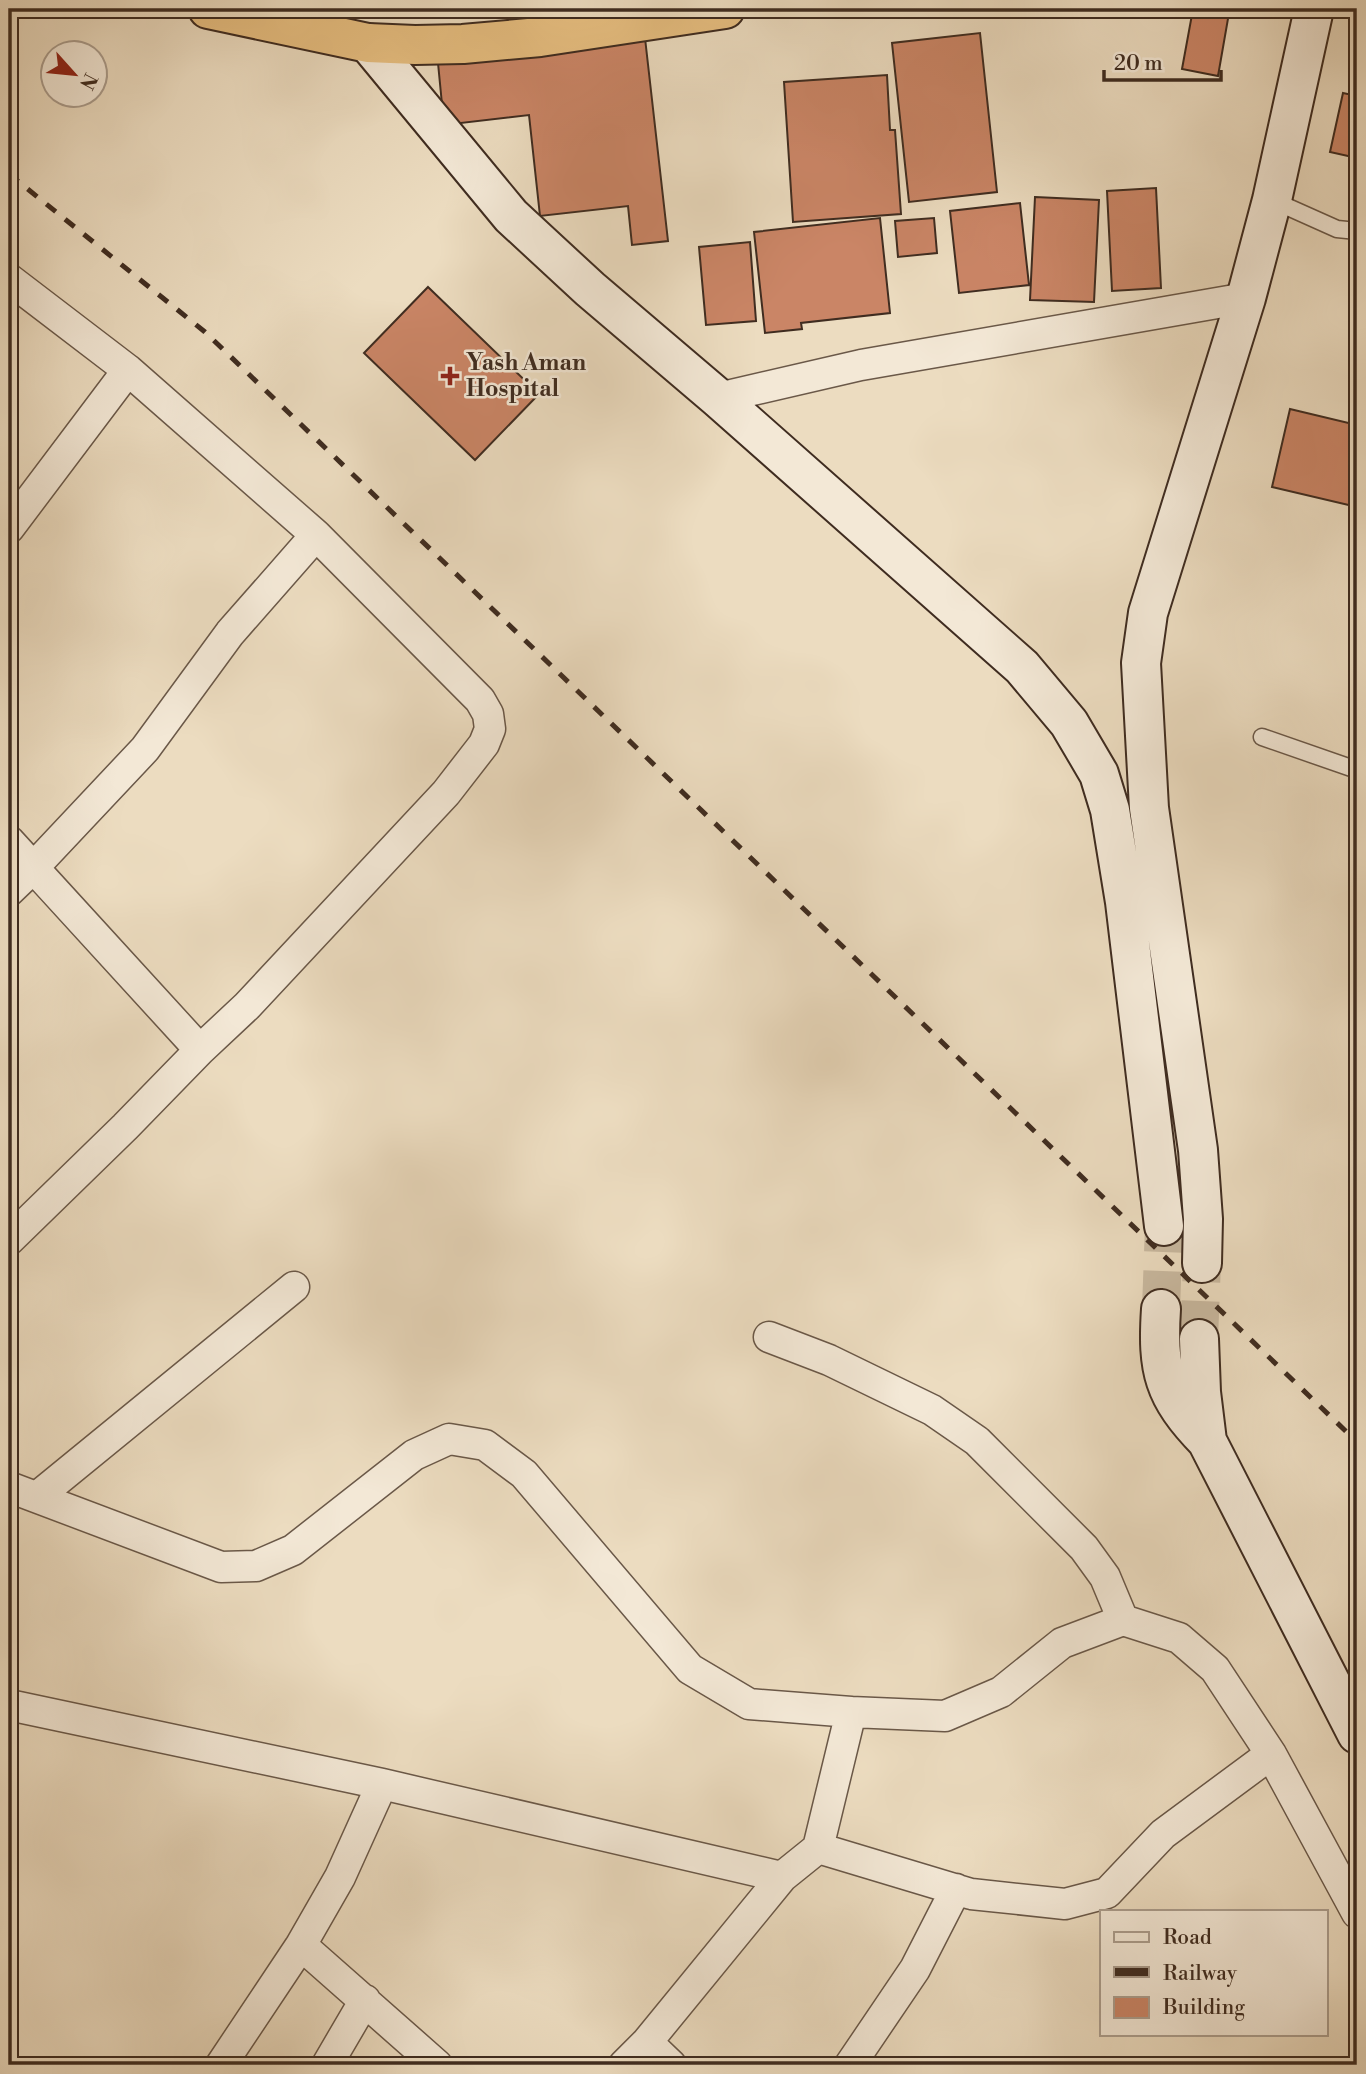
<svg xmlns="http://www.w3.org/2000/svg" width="1366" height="2074" font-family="'Libre Bodoni',serif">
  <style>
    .building { fill: #ca8566; stroke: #3f2c20; stroke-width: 2 }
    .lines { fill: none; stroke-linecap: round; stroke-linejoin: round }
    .secondary-tunnel { stroke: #c9b9a0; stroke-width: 38; stroke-dasharray: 38 19; stroke-linecap: butt }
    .lane-casing { stroke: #6a5848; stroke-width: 19 }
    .street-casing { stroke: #6a5848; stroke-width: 33 }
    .secondary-casing { stroke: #3f2c20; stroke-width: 42 }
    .highway-casing { stroke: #3f2c20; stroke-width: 42 }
    .lane { stroke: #f3e8d6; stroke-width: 16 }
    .street { stroke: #f3e8d6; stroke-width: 30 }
    .secondary { stroke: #f3e8d6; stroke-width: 38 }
    .highway { stroke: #e6be80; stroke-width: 38 }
    .rail { stroke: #3f2c20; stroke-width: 5; stroke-dasharray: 12 12; stroke-linecap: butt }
    .poi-dot { fill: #8f2418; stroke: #f3e8d6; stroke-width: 2.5 }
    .labels { text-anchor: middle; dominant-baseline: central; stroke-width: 5; stroke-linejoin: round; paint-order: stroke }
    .poi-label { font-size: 23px; font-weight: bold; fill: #3f2c20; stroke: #f3e8d6; text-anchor: start }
  </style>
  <rect width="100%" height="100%" fill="#ecdcc0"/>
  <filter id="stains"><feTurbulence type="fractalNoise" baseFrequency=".00286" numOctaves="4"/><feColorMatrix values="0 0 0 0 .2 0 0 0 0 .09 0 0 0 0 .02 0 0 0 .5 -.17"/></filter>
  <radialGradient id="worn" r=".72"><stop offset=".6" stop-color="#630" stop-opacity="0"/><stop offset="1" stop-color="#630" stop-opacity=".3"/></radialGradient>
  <path class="building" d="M1193,9L1229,13L1218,76L1182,69Z
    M980,33L997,192L909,202L892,43Z
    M645,38L668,241L632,245L628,206L540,216L529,115L444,125L438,63Z
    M887,75L890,130H895L901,214L793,222L784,82Z
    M1343,93L1357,96V158L1330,152Z
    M1156,188L1161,288L1112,291L1107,191Z
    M1035,197L1099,200L1094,302L1030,300Z
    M1020,203L1029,285L959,293L950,211Z
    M880,218L890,313L801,323L802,329L765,333L754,232Z
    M934,218L937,253L898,257L895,221Z
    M750,242L756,321L706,325L699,247Z
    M428,287L539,394L475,460L364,353Z
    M1290,409L1357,425V507L1272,487Z"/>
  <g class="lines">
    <path class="secondary-tunnel" d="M1161,1309L1164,1226
      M1199,1339L1202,1263"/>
    <g class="lane-casing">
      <path id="lane" d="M1272,200L1337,229L1357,231
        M1262,737L1357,770"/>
    </g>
    <g class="street-casing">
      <path id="street" d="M9,279L128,370L316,535L480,700L488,714L490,729L484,744L446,793L247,1006L200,1050L125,1127L9,1240
        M718,398L861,365L1246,298
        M9,528L128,370
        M9,841L200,1050
        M9,891L33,868L145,749L230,633L316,535
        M769,1337L829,1360L932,1410L977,1441L1084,1548L1105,1577L1123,1620
        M9,1487L221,1567L256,1566L293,1550L414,1455L449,1439L485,1445L524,1474L690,1669L749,1704L851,1712L818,1848L782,1877
        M37,1497L294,1287
        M9,1705L382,1784L782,1877L647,2042L671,2065
        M851,1712L945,1716L1001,1692L1062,1643L1123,1620L1179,1638L1215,1669L1271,1754L1357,1913
        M818,1848L971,1894L1065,1904L1107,1893L1163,1834L1271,1754
        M301,1945L437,2065
        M221,2065L301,1945L340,1877L382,1784
        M327,2065L365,2000
        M624,2065L647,2042
        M850,2065L915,1969L956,1889"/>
    </g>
    <g class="secondary-casing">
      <path id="secondary" d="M368,43L511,216L590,289L718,398L1022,667L1069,723L1099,774L1110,810L1125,902L1164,1226
        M1202,1263L1203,1219L1198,1150L1149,808L1141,663L1148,613L1246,298L1272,200L1314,9
        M1161,1309C1157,1370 1163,1396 1207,1441L1357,1734
        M1199,1339L1201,1392L1207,1441"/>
    </g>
    <g class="highway-casing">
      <path id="highway" d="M208,9L368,43L415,45L463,44L540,37L725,9"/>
    </g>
    <use href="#lane" class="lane"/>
    <use href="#street" class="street"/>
    <use href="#secondary" class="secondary"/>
    <use href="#highway" class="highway"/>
    <path class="rail" d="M9,174L205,332L1357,1442"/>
  </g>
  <path class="poi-dot" d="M446.5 365.5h7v7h7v7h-7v7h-7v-7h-7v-7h7z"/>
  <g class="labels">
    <g class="poi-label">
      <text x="466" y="363">Yash Aman<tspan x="466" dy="26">Hospital</tspan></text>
    </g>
  </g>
  <rect width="1366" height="2074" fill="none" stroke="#ecdcc0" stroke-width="35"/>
  <rect x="10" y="10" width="1345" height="2053" fill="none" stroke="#3f2c20" stroke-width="3.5"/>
  <rect x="18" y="18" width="1331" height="2039" fill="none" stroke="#3f2c20" stroke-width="2"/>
  <rect x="1100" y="1910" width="228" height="126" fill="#f3e8d6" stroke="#ab9d8d" stroke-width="2"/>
  <rect x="1114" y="1932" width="35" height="10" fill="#f3e8d6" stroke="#ab9d8d" stroke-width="2"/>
  <text x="1163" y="1944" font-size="21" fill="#3f2c20">Road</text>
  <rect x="1114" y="1967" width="35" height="10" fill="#3f2c20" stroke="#ab9d8d" stroke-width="2"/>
  <text x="1163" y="1980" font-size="21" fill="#3f2c20">Railway</text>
  <rect x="1114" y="1997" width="35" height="21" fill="#ca8566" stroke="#ab9d8d" stroke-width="2"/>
  <text x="1163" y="2014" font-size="21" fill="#3f2c20">Building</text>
  <g transform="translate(74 74) rotate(117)"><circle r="33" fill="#f3e8d6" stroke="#ab9d8d" stroke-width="2"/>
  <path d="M0-5L12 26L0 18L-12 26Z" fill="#8f2418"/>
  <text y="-10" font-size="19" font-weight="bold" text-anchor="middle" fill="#3f2c20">N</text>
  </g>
  <path d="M1104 70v10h117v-10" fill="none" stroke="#3f2c20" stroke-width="3.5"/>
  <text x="1114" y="70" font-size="21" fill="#3f2c20" stroke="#f3e8d6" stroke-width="5" paint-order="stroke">20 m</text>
  <rect width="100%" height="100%" filter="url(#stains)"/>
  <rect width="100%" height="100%" fill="url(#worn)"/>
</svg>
